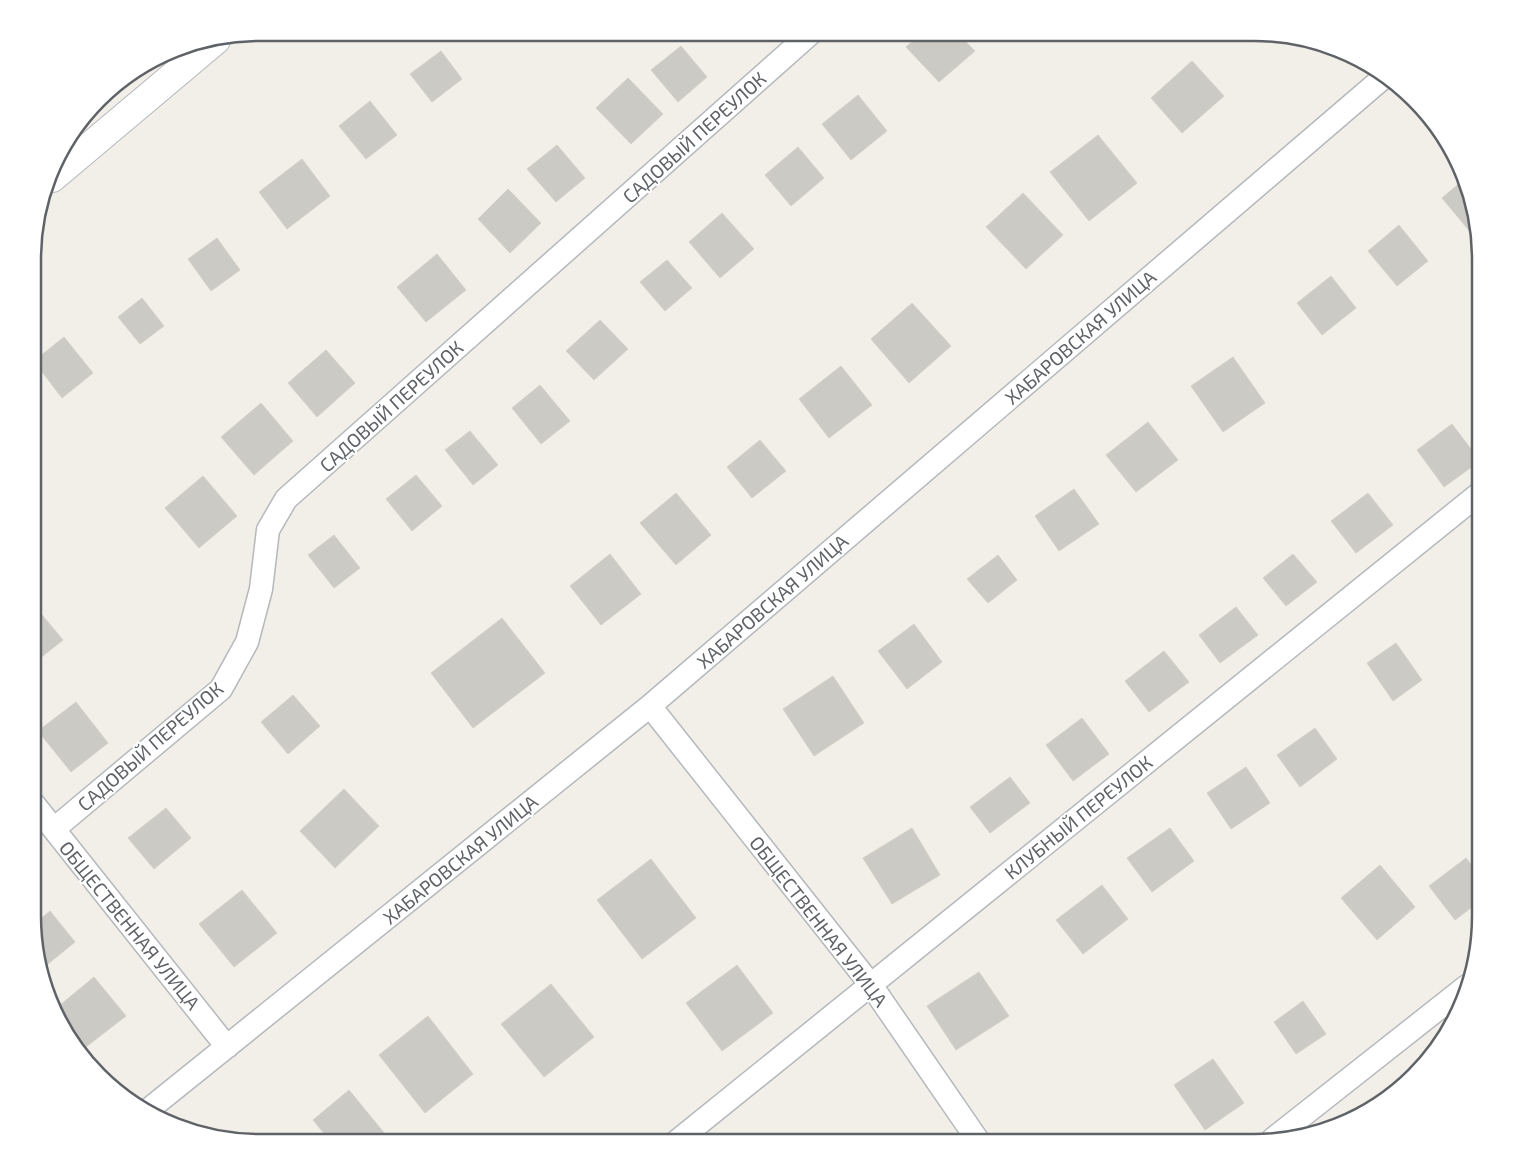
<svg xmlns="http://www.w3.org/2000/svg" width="1513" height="1175" font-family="'Exo 2',sans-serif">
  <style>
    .building { fill: #cccac5; stroke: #d6d1c6 }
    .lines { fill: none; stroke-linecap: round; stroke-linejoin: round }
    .minor-casing { stroke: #b5b8bc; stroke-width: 25 }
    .tertiary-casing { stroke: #b5b8bc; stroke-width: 30 }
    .minor { stroke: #fff; stroke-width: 22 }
    .tertiary { stroke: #fff; stroke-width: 28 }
    .labels { text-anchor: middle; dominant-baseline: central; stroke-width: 4; stroke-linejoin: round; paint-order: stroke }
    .street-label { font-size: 19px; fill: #5f6368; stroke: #fff }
    .rim { fill: none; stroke: #5f6368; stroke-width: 2.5 }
  </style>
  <rect width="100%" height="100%" fill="#f1efe8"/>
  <path class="building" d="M922,33H957L975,51L939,82L906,47Z
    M681,46L707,77L678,102L651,70Z
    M441,51L462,79L432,102L410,74Z
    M1192,61L1224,96L1182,133L1151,98Z
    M628,78L663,114L631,144L596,108Z
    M858,95L887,131L851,160L822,124Z
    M370,101L397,135L366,159L339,126Z
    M1098,135L1137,183L1089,221L1050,172Z
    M557,145L585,178L556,202L527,169Z
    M798,147L824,178L791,206L765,175Z
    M302,159L330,196L287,229L259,192Z
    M1462,181L1474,233L1472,234L1442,198Z
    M508,189L541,223L510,253L478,219Z
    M1023,193L1063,235L1026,269L986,227Z
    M722,213L754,249L720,278L689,242Z
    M1399,225L1428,261L1397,286L1368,251Z
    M217,238L240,270L211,291L188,259Z
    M437,254L466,290L426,322L397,287Z
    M667,260L692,288L665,311L640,282Z
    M1331,276L1356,308L1322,335L1297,303Z
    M142,298L164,326L140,344L118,317Z
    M912,303L951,346L909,383L871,339Z
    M600,320L628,349L594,380L566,351Z
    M64,337L93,373L62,398L34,361Z
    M326,350L355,383L317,417L288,383Z
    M1233,357L1265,403L1223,432L1191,386Z
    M841,366L872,405L829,438L799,399Z
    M540,385L570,421L541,444L512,408Z
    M261,403L293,441L254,475L221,437Z
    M1148,422L1178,460L1136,492L1106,455Z
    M1452,424L1480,461L1444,487L1417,450Z
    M470,431L498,465L473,485L445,450Z
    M760,440L786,471L752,498L727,467Z
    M416,475L442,506L412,531L386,499Z
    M203,476L237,516L199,548L165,508Z
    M1074,489L1099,524L1059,551L1035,516Z
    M676,493L711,535L676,565L640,523Z
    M1368,493L1393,525L1356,553L1331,521Z
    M334,535L360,568L334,588L308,555Z
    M610,554L641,594L601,625L570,586Z
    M1293,554L1317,582L1286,606L1263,578Z
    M998,555L1017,580L988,603L967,579Z
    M1236,607L1258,635L1220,663L1199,635Z
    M37,609L63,640L34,663V612Z
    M502,618L545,673L473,728L431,673Z
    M914,624L942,662L907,689L878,651Z
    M1396,643L1422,680L1393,701L1367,663Z
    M1164,651L1189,682L1149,712L1125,681Z
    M833,676L864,723L814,756L783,709Z
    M293,695L320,726L288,754L261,722Z
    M76,702L108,743L71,772L38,731Z
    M1082,718L1109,754L1073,781L1046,745Z
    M1315,728L1337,759L1300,787L1277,755Z
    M1246,767L1270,803L1231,829L1207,793Z
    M1010,777L1030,803L990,833L970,807Z
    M344,789L379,826L335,868L300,831Z
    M166,808L191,838L154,869L128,838Z
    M912,828L940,875L892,904L863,858Z
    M1170,828L1194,861L1152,892L1127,858Z
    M1466,858L1480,876V901L1455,920L1429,886Z
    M651,859L696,918L642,959L597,900Z
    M1380,865L1415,907L1377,940L1341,898Z
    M1102,885L1128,919L1083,954L1056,920Z
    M242,890L277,933L234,967L199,924Z
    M50,911L75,942L43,968L33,925Z
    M737,965L773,1013L722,1051L686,1003Z
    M979,972L1009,1016L956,1050L927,1006Z
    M94,977L126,1016L82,1050L56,1016L54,1010Z
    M551,984L594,1037L544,1077L501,1024Z
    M1303,1001L1326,1034L1296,1054L1274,1022Z
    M428,1016L473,1074L425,1113L379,1055Z
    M1213,1059L1244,1103L1205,1130L1174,1085Z
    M349,1090L385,1134L374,1142H331L313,1120Z"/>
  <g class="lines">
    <g class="minor-casing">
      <path id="minor" d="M650,706L871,985L979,1142
        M33,803L227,1047
        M54,829L221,689L247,642L261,589L268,530L286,499L811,33
        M148,1110L650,706L1384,77
        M1273,1139L1467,986
        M676,1142L1480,493"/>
    </g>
    <g class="tertiary-casing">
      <path id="tertiary" d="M52,178L216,40"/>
    </g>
    <use href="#minor" class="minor"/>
    <use href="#tertiary" class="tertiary"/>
  </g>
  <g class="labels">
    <g class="street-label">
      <text transform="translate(694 137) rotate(-42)">САДОВЫЙ ПЕРЕУЛОК</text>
      <text transform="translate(1080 337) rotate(-41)">ХАБАРОВСКАЯ УЛИЦА</text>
      <text transform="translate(391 406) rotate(-42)">САДОВЫЙ ПЕРЕУЛОК</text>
      <text transform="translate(772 601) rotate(-41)">ХАБАРОВСКАЯ УЛИЦА</text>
      <text transform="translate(150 746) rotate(-41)">САДОВЫЙ ПЕРЕУЛОК</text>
      <text transform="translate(1078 817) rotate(-39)">КЛУБНЫЙ ПЕРЕУЛОК</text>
      <text transform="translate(460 859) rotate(-39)">ХАБАРОВСКАЯ УЛИЦА</text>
      <text transform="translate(819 921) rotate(52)">ОБЩЕСТВЕННАЯ УЛИЦА</text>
      <text transform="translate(130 925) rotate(51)">ОБЩЕСТВЕННАЯ УЛИЦА</text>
    </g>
  </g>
  <path d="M0 0H1513V1175H0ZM259 41H1254A218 218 0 0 1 1472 259V916A218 218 0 0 1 1254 1134H259A218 218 0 0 1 41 916V259A218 218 0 0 1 259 41Z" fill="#fff" fill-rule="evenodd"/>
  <path class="rim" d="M259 41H1254A218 218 0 0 1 1472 259V916A218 218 0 0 1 1254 1134H259A218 218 0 0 1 41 916V259A218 218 0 0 1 259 41Z"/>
</svg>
